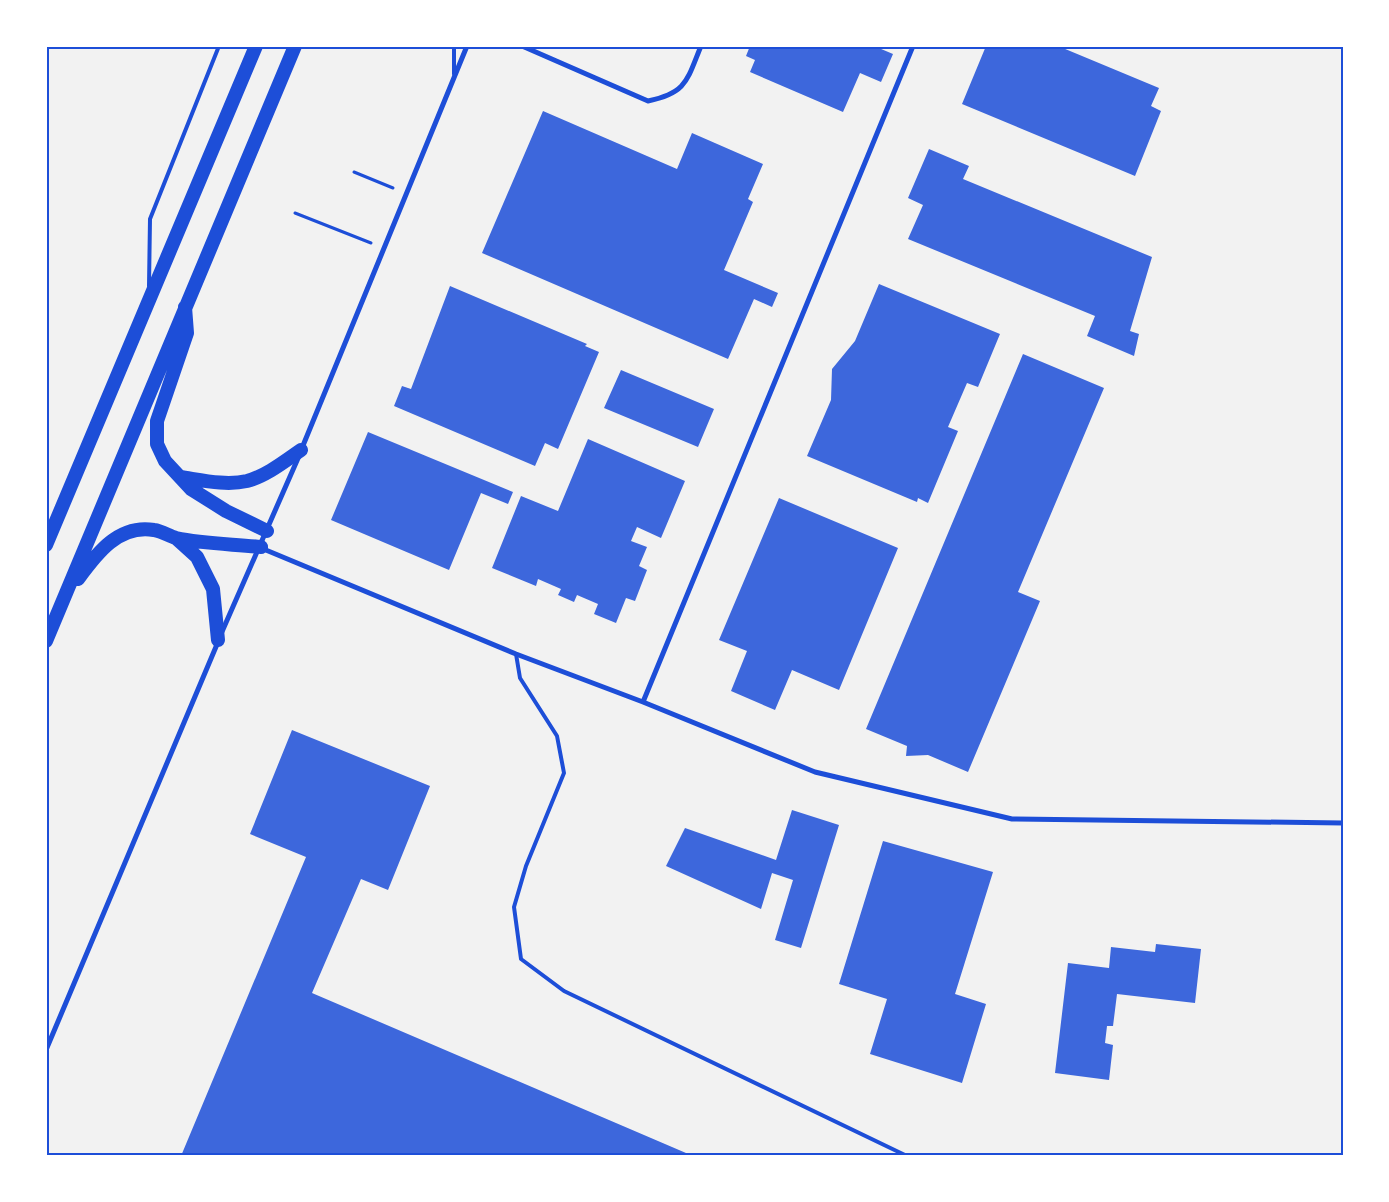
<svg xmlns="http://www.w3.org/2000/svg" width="1389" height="1202" font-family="'Nunito Sans',sans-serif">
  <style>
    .building { fill: #3d67dc }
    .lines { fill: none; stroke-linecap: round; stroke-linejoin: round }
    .path { stroke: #1d4ed8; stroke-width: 3 }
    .service { stroke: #1d4ed8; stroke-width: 4 }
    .minor { stroke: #1d4ed8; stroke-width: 5 }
    .trunk { stroke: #1d4ed8; stroke-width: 14 }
    .neatline { fill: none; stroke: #1d4ed8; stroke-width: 2 }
  </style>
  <rect width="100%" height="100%" fill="#f2f2f2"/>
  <path class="building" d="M750,46H874L893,54L881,82L860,73L843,112L750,72L755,60L746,56Z
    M986,46H1058L1159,88L1151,106L1161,111L1135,176L962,104Z
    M543,111L677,169L692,133L763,164L748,199L753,202L724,270L778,293L772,307L754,299L728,359L482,253Z
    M929,149L969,166L963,179L1152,257L1130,331L1139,334L1134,356L1087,336L1095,316L908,239L923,205L908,198Z
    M879,284L1000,334L978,387L967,383L948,427L958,431L928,503L918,498L917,502L807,456L831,400L832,369L855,341Z
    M450,286L587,344L585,346L599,352L558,449L545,443L535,466L394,406L402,386L411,389Z
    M1023,354L1104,388L1018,592L1040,601L968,772L928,755L906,756L907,746L866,729Z
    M621,370L714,409L698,447L604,408Z
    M368,432L513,492L508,504L481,493L449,570L331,520Z
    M588,439L685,481L661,538L637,527L631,541L647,547L639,566L647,570L635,601L626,598L616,623L594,614L598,604L577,595L574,602L558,595L561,589L538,579L536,586L492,568L521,496L558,511Z
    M779,498L898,548L839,690L792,670L775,710L731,691L747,651L719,640Z
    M292,730L430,786L388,890L361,879L312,993L693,1156H181L306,857L250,834Z
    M792,810L839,825L801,948L775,940L793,880L772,873L761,909L666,866L685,828L776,860Z
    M883,841L993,872L955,994L986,1004L962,1083L870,1054L887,999L839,984Z
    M1156,944L1201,949L1195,1003L1117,994L1113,1026H1107L1105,1043L1113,1045L1109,1080L1055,1073L1068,963L1109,968L1111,947L1155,952Z"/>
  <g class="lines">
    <path class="path" d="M354,172L393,188
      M295,213L371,243"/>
    <path class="service" d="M454,74V46
      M149,286L150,219L219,46
      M516,654L520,678L557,736L564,773L526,866L514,907L521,959L564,991L907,1156"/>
    <path class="minor" d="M522,46L648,101C687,93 687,80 701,46
      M302,448L467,46
      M261,548L516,654L643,702L815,772L1012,819L1343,823
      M221,634L299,456
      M643,702L913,46
      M46,1050L218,642"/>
    <path class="trunk" d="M185,307L187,333L157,421V444L165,461L191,489L226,511L267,531
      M180,477C201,480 226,486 247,481C266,476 285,461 301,450
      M176,538L197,557L213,589L218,640
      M46,545L256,46
      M78,579C97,553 119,524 154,530C162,531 169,536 176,538C203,544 233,544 261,547
      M46,641L295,46"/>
  </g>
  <rect width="1389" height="1202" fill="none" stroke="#ffffff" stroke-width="95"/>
  <rect x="48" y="48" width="1294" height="1106" class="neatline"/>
</svg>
